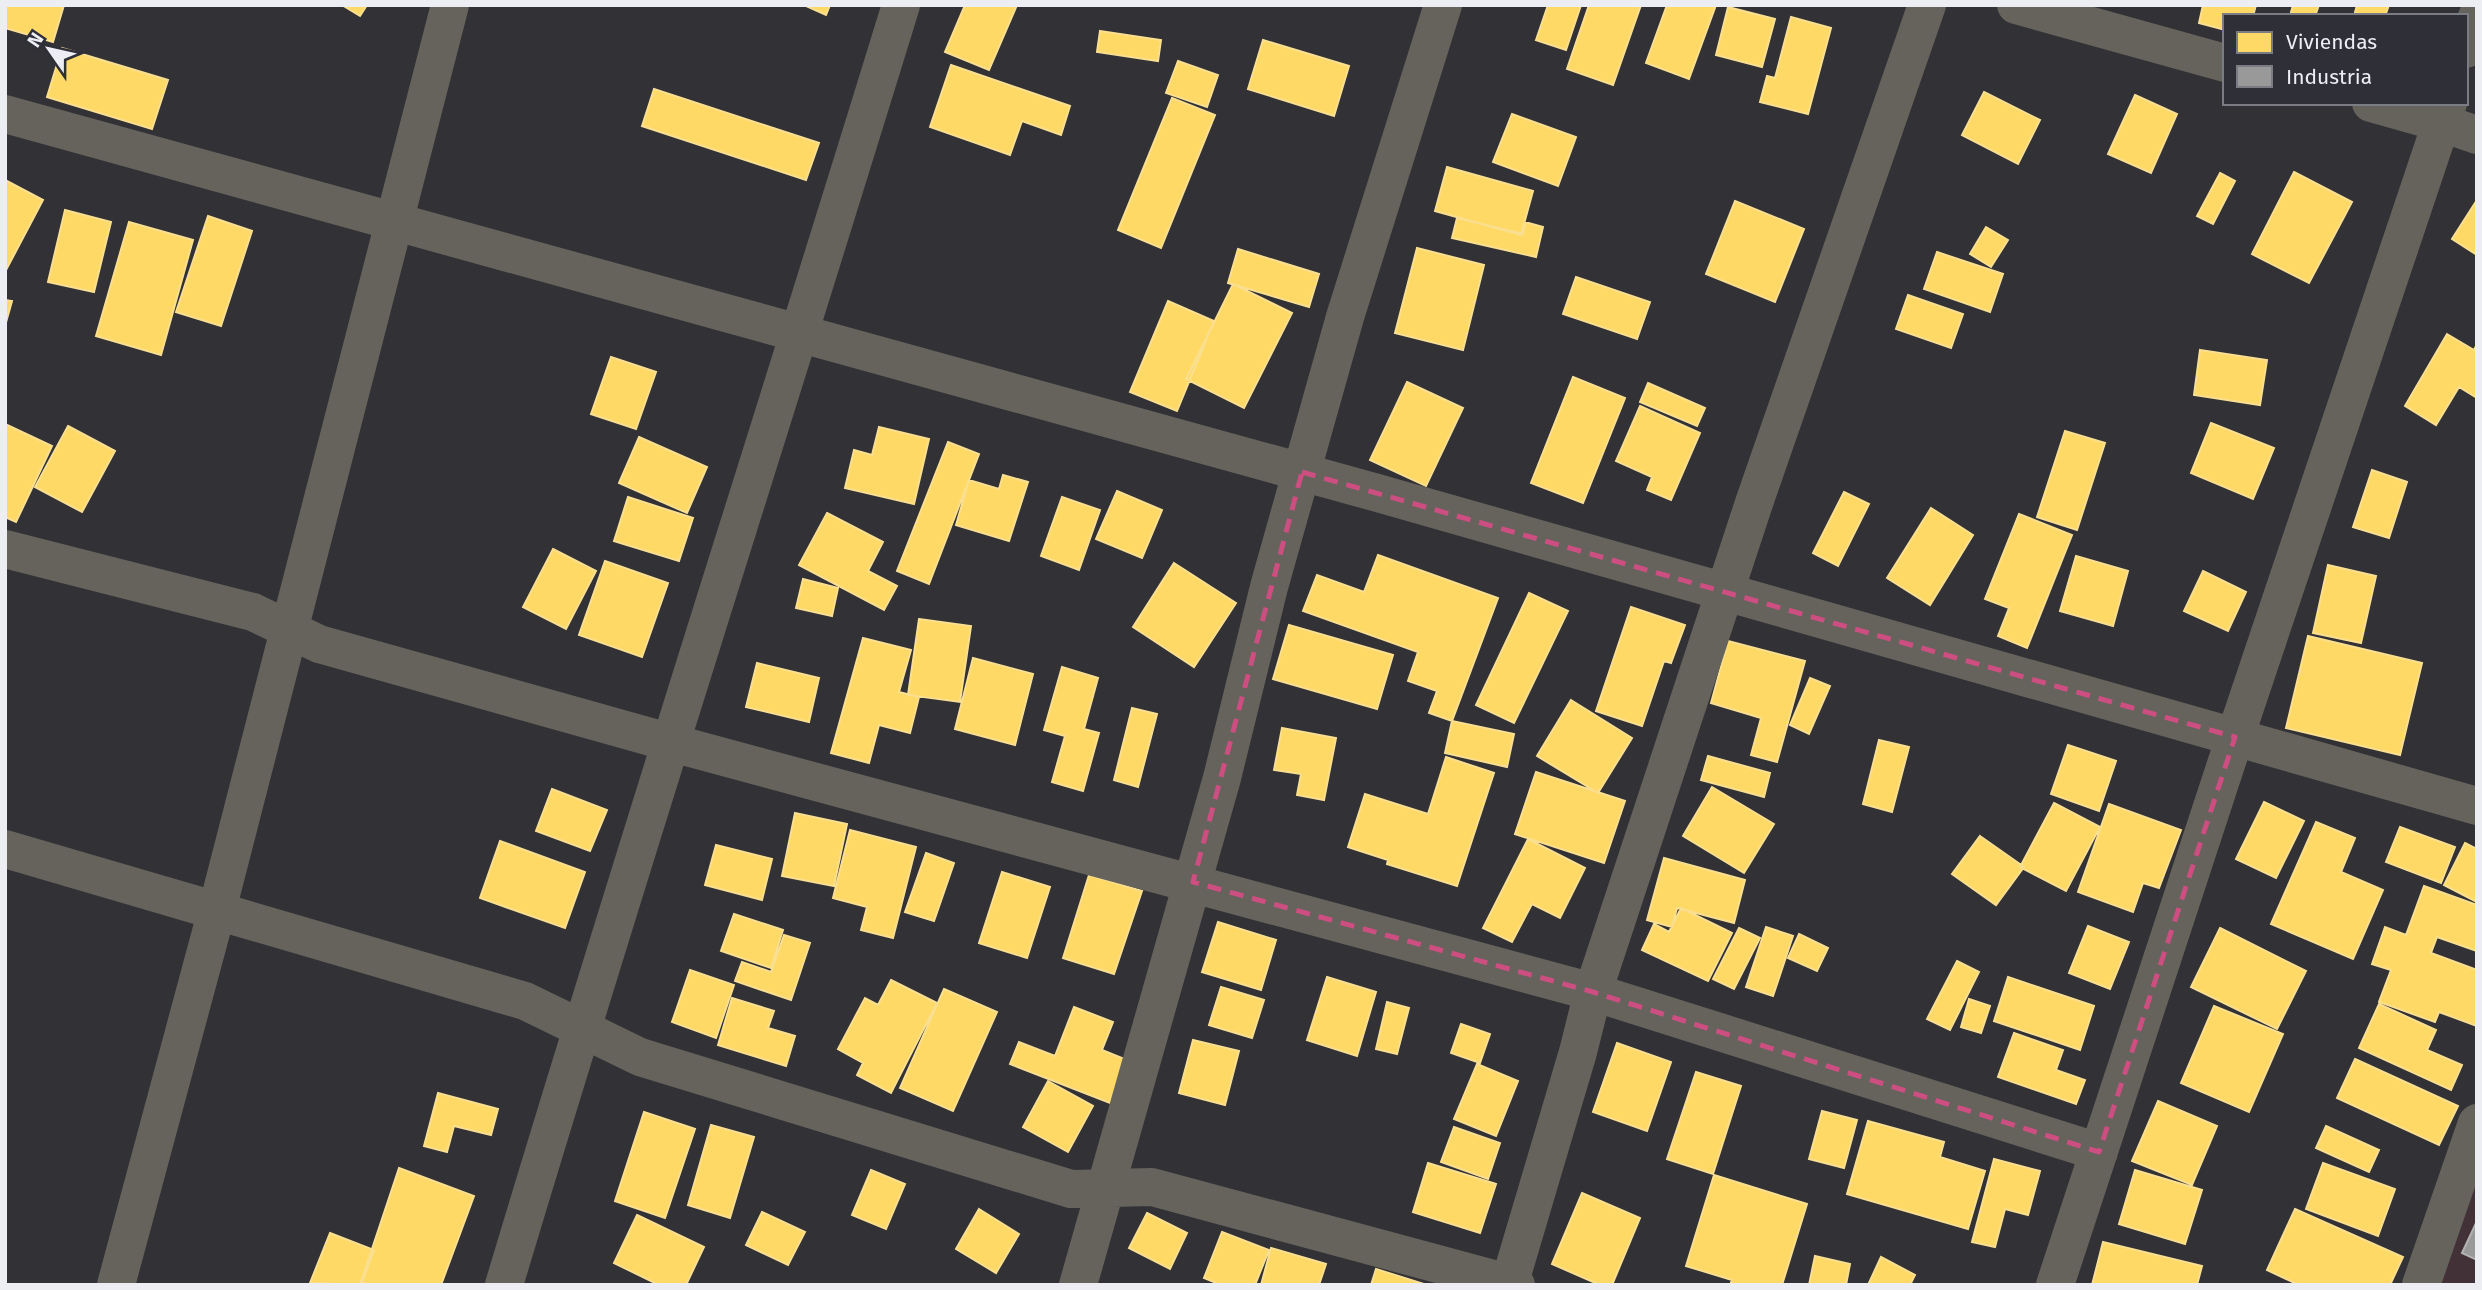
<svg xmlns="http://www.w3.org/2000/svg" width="2482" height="1290" font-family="'Fira Sans',sans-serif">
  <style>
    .industrial { fill: #423136 }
    .homes { fill: #ffd966; stroke: #fadf90; stroke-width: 2 }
    .industry { fill: #999; stroke: #b2b2b4; stroke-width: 2 }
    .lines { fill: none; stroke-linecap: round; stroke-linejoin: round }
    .minor { stroke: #65635c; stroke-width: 38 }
    .marked { fill: none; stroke: #cd4e81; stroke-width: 5; stroke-dasharray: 14 9; stroke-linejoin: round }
  </style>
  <rect width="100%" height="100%" fill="#313136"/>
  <path class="industrial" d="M2477,1162V1285H2435Z"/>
  <path class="homes" d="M5,5H64L53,42L5,28Z
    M342,5H367L360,16Z
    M804,5H830L826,15Z
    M965,5H1017L989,70L945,52Z
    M1548,5H1581L1566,50L1536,40Z
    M1589,5H1641L1613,85L1567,69Z
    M1667,5H1716L1689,79L1646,63Z
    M2203,5H2256L2253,16H2225V30L2199,23Z
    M2293,5H2319L2315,16H2290Z
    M2357,5H2389L2385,16H2354Z
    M1728,7L1775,19L1762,67L1716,55Z
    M1791,17L1831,28L1808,114L1760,102L1767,76L1775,78Z
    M1100,31L1161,40L1158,61L1097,52Z
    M1263,40L1349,66L1334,116L1248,89Z
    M62,48L168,80L152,129L47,97Z
    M1178,61L1218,75L1207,107L1166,93Z
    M951,65L1070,106L1061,135L1022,121L1010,155L930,127Z
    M654,89L819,143L806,180L642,126Z
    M1984,92L2040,120L2018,164L1962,135Z
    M2135,95L2177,114L2151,173L2108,154Z
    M1172,98L1215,115L1161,248L1118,230Z
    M1512,114L1576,137L1558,186L1493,162Z
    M1447,167L1533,191L1521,235L1435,211Z
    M2294,172L2352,202L2309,283L2252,254Z
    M2220,173L2235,181L2213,224L2197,216Z
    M5,180L43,200L5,272Z
    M2477,200V255L2452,239Z
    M1735,201L1804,229L1775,302L1706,274Z
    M65,210L111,222L94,292L48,282Z
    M208,216L252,231L221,326L176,312Z
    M1457,218L1523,234L1525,222L1543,227L1536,257L1452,238Z
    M129,222L193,240L161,355L96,336Z
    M1986,227L2008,240L1991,267L1970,254Z
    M1417,248L1484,265L1463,350L1395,333Z
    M1238,249L1319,274L1309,307L1228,283Z
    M1937,252L2003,274L1990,312L1924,289Z
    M1576,277L1650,302L1637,339L1563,314Z
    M1233,284L1292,313L1244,408L1186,379Z
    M1908,295L1963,314L1951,348L1896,329Z
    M5,300L12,301L5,326Z
    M1168,301L1214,321L1177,411L1130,392Z
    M2447,334L2474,350L2477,344V398L2459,387L2436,425L2405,406Z
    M2200,350L2267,360L2260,405L2194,395Z
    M611,357L656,372L636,429L591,414Z
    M1573,377L1625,398L1583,503L1531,483Z
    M1407,382L1463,408L1426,486L1370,460Z
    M1648,383L1705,408L1697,426L1640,402Z
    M1640,406L1700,433L1671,500L1647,490L1652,477L1616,461Z
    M2211,423L2274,448L2253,499L2191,473Z
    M5,424L52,446L16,522L5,517Z
    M68,426L115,451L82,512L35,487Z
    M879,427L929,439L914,504L845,488L854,450L872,455Z
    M2065,431L2105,443L2077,530L2037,517Z
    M639,437L707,467L687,513L619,483Z
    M948,442L979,454L929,584L897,571Z
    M2372,470L2407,482L2389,538L2353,527Z
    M1003,475L1028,482L1009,541L956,525L969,480L999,489Z
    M1117,491L1162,510L1142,558L1096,539Z
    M1844,492L1869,504L1838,566L1813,553Z
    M628,497L693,518L679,561L614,541Z
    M1062,497L1100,510L1079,570L1041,556Z
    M1931,508L1973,535L1930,605L1887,578Z
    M827,513L883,542L868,571L897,586L884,610L799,565Z
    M2019,514L2072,535L2027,648L1998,636L2009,608L1985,599Z
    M553,549L596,571L566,629L523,607Z
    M1378,555L1498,598L1452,721L1429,713L1437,691L1408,681L1418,652L1303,611L1317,575L1364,592Z
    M2076,556L2128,571L2113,626L2060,611Z
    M605,561L668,583L642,657L579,635Z
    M1174,563L1236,603L1194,667L1133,627Z
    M2328,565L2376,576L2361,643L2313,633Z
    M2203,571L2246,592L2228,631L2184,611Z
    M803,579L838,588L832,616L796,608Z
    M1529,593L1568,611L1514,723L1476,705Z
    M1631,607L1685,625L1671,663L1664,661L1642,726L1596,711Z
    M919,619L971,626L960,702L908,695Z
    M1289,625L1393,655L1377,709L1273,679Z
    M2308,636L2422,663L2400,755L2286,728Z
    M863,638L911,650L899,692L919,697L910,733L879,725L869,763L831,753Z
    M1728,641L1805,661L1777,762L1751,755L1761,718L1711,703Z
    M973,658L1033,674L1015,745L955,729Z
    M757,663L819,678L809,722L746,707Z
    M1062,667L1098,678L1084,729L1099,733L1083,791L1052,782L1065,736L1044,730Z
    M1810,678L1830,686L1809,734L1790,725Z
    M1571,700L1632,738L1598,793L1537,756Z
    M1132,708L1157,714L1138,787L1114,780Z
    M1452,721L1514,734L1507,767L1445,753Z
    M1282,728L1336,738L1324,800L1297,795L1301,774L1274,770Z
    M1879,740L1909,747L1892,812L1863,804Z
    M2068,745L2116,761L2099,811L2051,794Z
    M1708,756L1770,773L1764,797L1701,780Z
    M1446,757L1494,773L1457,886L1387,864L1388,860L1348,847L1365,794L1428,814Z
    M1536,772L1625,801L1604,863L1515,834Z
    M1712,787L1774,824L1744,873L1683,836Z
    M552,789L607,810L590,851L536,831Z
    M2264,802L2304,821L2276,878L2236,859Z
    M2054,803L2100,827L2066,891L2020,867Z
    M2109,804L2181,830L2159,888L2143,883L2133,912L2078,892Z
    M795,813L847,824L834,886L782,876Z
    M2316,822L2355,838L2341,872L2383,890L2353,959L2271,924Z
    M2400,827L2455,847L2441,883L2386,862Z
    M850,830L916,847L893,938L861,930L867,907L833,898Z
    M1980,836L2024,867L1996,905L1952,874Z
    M1528,839L1585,868L1560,918L1532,904L1512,942L1483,928Z
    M500,841L585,872L565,928L480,898Z
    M2465,843L2477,849V902L2444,885Z
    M716,845L772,859L762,900L705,885Z
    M926,853L954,863L934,921L905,912Z
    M1664,858L1745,880L1734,923L1677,908L1672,927L1647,920Z
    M1002,872L1050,887L1027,958L979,943Z
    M1089,875L1142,891L1114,974L1063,958Z
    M2424,886L2477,905V951L2437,937L2431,953L2477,970V1026L2439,1012L2435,1022L2379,1002L2391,970L2372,964L2385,927L2406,935Z
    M1681,908L1732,933L1708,981L1642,950L1654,924L1669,932Z
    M734,914L783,930L771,968L721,951Z
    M1218,922L1276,940L1261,990L1202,972Z
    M2088,926L2129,942L2110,989L2069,973Z
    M1766,927L1793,936L1773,996L1746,987Z
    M1739,928L1760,938L1734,989L1713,979Z
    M2220,928L2306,971L2277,1029L2191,987Z
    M1799,934L1828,948L1817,971L1788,958Z
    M784,935L810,943L791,1000L735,981L742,962L771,972Z
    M1957,961L1979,972L1950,1030L1927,1019Z
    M690,970L734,985L716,1038L672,1022Z
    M1327,977L1376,992L1357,1056L1307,1040Z
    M2008,977L2094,1006L2080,1050L1994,1021Z
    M891,980L937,1003L891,1093L857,1075L863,1063L838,1049L865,998L878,1005Z
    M1221,987L1264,1000L1252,1038L1209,1025Z
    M944,989L997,1012L953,1111L900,1088Z
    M732,998L774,1011L768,1028L795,1036L786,1066L718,1045Z
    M1969,999L1990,1006L1981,1033L1961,1027Z
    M1387,1002L1409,1008L1397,1054L1376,1049Z
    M2379,1004L2436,1030L2427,1050L2462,1065L2451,1090L2359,1048Z
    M2214,1006L2283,1034L2249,1112L2181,1083Z
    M1074,1007L1113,1022L1102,1050L1127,1060L1110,1103L1010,1064L1019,1042L1055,1056Z
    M1461,1024L1490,1034L1480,1063L1451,1053Z
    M2014,1033L2063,1050L2056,1070L2085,1080L2076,1104L1998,1077Z
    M1193,1040L1239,1051L1225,1105L1179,1093Z
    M1617,1043L1671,1062L1647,1131L1593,1112Z
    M2355,1059L2458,1106L2439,1145L2337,1098Z
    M1477,1064L1518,1081L1496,1136L1454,1119Z
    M1696,1072L1741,1086L1713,1174L1667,1159Z
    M1048,1081L1093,1106L1068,1152L1023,1127Z
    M438,1093L498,1109L491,1135L454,1126L447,1152L424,1146Z
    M2158,1101L2217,1126L2192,1185L2132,1161Z
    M1822,1111L1857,1120L1844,1168L1809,1159Z
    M644,1112L695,1129L665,1218L615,1201Z
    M1868,1121L1944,1142L1940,1157L1985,1171L1968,1229L1847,1194Z
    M711,1125L754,1137L730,1218L688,1205Z
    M2326,1126L2379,1150L2369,1172L2316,1148Z
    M1454,1127L1500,1143L1488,1179L1441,1162Z
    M1994,1159L2040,1171L2028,1215L2005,1209L1995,1247L1972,1242Z
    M1428,1163L1496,1184L1480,1233L1413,1212Z
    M2323,1163L2395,1189L2378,1236L2306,1209Z
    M399,1168L474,1196L441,1285H368L361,1282Z
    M871,1170L905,1184L886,1229L852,1215Z
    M2135,1170L2202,1190L2185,1244L2119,1224Z
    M1714,1175L1807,1204L1782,1285H1730L1732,1280L1686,1266Z
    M1582,1193L1640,1218L1612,1285H1600L1552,1264Z
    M979,1209L1019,1234L996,1273L956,1249Z
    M2295,1209L2403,1257L2390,1285H2299L2267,1270Z
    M762,1212L805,1232L788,1265L746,1245Z
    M1147,1213L1187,1233L1170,1269L1129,1248Z
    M637,1215L704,1247L686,1285H659L614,1263Z
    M1222,1232L1269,1250L1255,1285H1221L1204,1278Z
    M330,1233L374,1250L361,1285L310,1283Z
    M2103,1242L2202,1266L2197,1285H2092Z
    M1271,1248L1326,1264L1319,1285H1261Z
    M1815,1256L1850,1264L1846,1285H1809Z
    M1881,1257L1915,1275L1910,1285H1868Z
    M1376,1269L1427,1285H1371Z"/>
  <path class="industry" d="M2477,1221V1260L2462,1253Z"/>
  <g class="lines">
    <path class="minor" d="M2016,5L2225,63
      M2466,49L2477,17
      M2371,103L2442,123L2477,135
      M5,114L1374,492L2477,806
      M5,549L253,612L319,644L672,743L1593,992L2099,1152
      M5,849L525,1001L640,1057L1071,1189L1152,1187L1516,1285
      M116,1285L217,910L450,5
      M504,1285C632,857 770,432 901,5
      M1078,1285L1222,778L1269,587L1345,317L1443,5
      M1509,1285L1578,1052L1593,992L1754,503L1927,5
      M2055,1285L2235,737L2448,103
      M2421,1285L2477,1123"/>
  </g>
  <path class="marked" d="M1302,472L2235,737L2099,1152L1593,992L1193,882Z"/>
  <rect width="2482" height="1290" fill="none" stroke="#edeef3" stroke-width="14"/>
  <rect x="2223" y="14" width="245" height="91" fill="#2f2f38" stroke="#7b7b83" stroke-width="2"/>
  <rect x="2237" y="32" width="35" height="21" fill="#ffd966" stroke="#7b7b83" stroke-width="2"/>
  <text x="2286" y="49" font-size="21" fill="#edeef3">Viviendas</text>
  <rect x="2237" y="66" width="35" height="21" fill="#999999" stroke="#7b7b83" stroke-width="2"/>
  <text x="2286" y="84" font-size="21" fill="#edeef3">Industria</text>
  <g transform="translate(49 49) rotate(304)" stroke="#2f2f38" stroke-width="5" paint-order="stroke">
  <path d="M0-5L12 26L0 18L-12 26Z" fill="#edeef3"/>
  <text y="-10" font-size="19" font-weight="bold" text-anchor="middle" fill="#edeef3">N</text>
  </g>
</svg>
